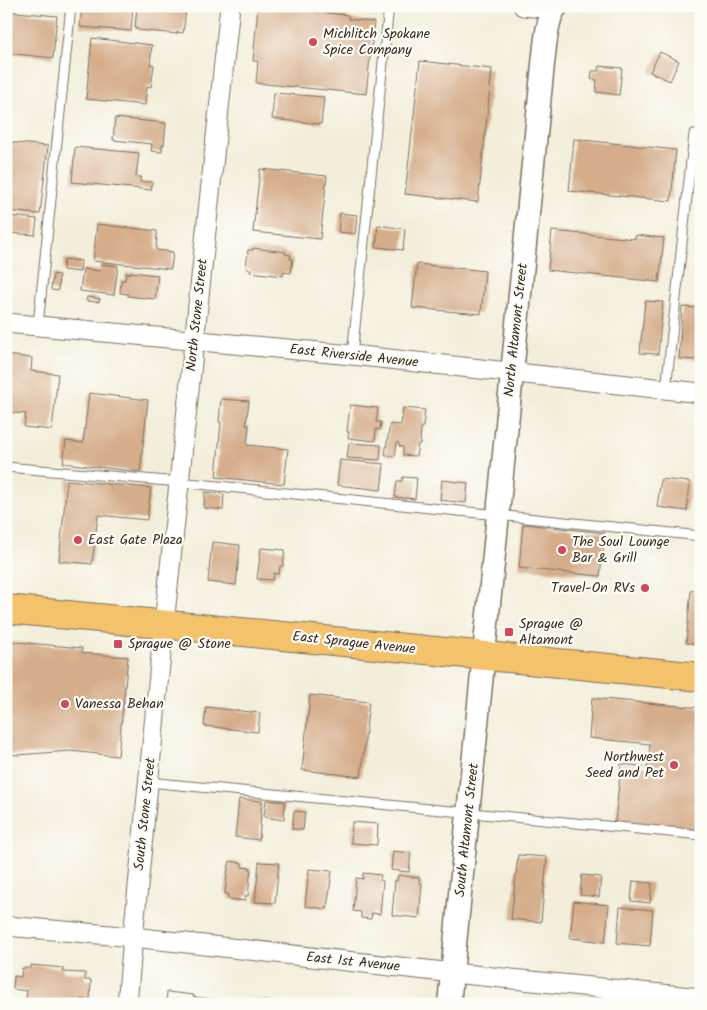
<svg xmlns="http://www.w3.org/2000/svg" width="707" height="1010" font-family="Kalam,sans-serif">
  <style>
    .building { fill: #d5ad8b }
    .lines { fill: none; stroke-linecap: round; stroke-linejoin: round }
    .service-casing { stroke: #7b6f60; stroke-width: 11 }
    .minor-casing { stroke: #7b6f60; stroke-width: 21 }
    .tertiary-casing { stroke: #7b6f60; stroke-width: 25 }
    .primary-casing { stroke: #7b6f60; stroke-width: 30 }
    .service { stroke: #fff; stroke-width: 9 }
    .minor { stroke: #fff; stroke-width: 19 }
    .tertiary { stroke: #fff; stroke-width: 22 }
    .primary { stroke: #f3c26a; stroke-width: 28 }
    .rail { stroke: #3b2a1e; stroke-width: 4 }
    .poi-dot { fill: #d1495b; stroke: #fdfcf7; stroke-width: 2 }
    .labels { text-anchor: middle; dominant-baseline: central; stroke-width: 4.5; stroke-linejoin: round; paint-order: stroke }
    .poi-label { font-size: 14px; fill: #3b2a1e; stroke: #fdfcf7; text-anchor: start }
    .street-label { font-size: 14px; fill: #3b2a1e; stroke: #fdfcf7 }
  </style>
  <rect width="100%" height="100%" fill="#fdfcf7"/>
  <filter id="ink" filterUnits="userSpaceOnUse"><feTurbulence type="fractalNoise" baseFrequency=".02" numOctaves="2"/><feDisplacementMap in="SourceGraphic" scale="10" xChannelSelector="R" yChannelSelector="G"/><feConvolveMatrix kernelMatrix="1 2 1 2 8 2 1 2 1" color-interpolation-filters="sRGB"/></filter>
  <filter id="wash" filterUnits="userSpaceOnUse"><feTurbulence type="fractalNoise" baseFrequency=".0096" numOctaves="4" result="noise"/><feDisplacementMap in="SourceGraphic" scale="20" xChannelSelector="R" yChannelSelector="G"/><feGaussianBlur stdDeviation="1.12" result="paint"/><feColorMatrix in="noise" values="0 0 0 0 0 0 0 0 0 0 0 0 0 0 0 0 0 1.4 0 .05"/><feComposite in="paint" operator="in"/></filter>
  <g filter="url(#wash)">
    <rect width="100%" height="100%" fill="#f3eeda"/>
    <g id="blocks">
      <path class="building" d="M82,6H133L131,31L80,27Z
        M137,6H174L180,7V9L186,10L183,33L177,32V34L138,30V29L135,28Z
        M258,6L348,15V19L374,22L366,94L256,83L258,61H253Z
        M6,11L57,16L53,58L6,53Z
        M92,38L152,45L150,64L154,65L151,87L147,86L145,105L86,99Z
        M660,52L679,61L670,81L650,72Z
        M420,61L492,69L478,202L405,194Z
        M599,66L622,68L619,95L596,92L597,80L591,79L592,71H598Z
        M274,93L324,97L321,124L272,119Z
        M115,118L166,123L164,145H162V152L151,151L152,144L113,140Z
        M574,139L676,150L671,201L569,191Z
        M6,142L48,146L40,214L6,211Z
        M75,147L139,153L136,177H141L140,182H152L151,190L72,182Z
        M696,153H701V172L694,171Z
        M260,169L327,176L320,239L253,232Z
        M340,213L357,215L355,234L338,232Z
        M10,216L37,219L35,235L8,233L7,240H6V218H9Z
        M97,224L157,231L156,250L173,252L171,269L93,261Z
        M378,225L405,229L403,250L376,247Z
        M552,231L635,239V235L664,238L659,282L548,270Z
        M253,248L286,252L285,254L291,255L290,259H293L291,273L283,272V276L250,272L251,269H246L248,250H253Z
        M64,259L81,261L80,272L63,270Z
        M101,264L118,266L114,295L80,291L83,269L100,271Z
        M417,264L485,271L481,314L412,308Z
        M130,272L158,275L155,299L128,296V294L120,293L121,280H125L126,273L130,274Z
        M53,274L59,275L58,291L51,290Z
        M87,297L100,299L99,302L86,301Z
        M645,301L663,302L658,354L640,353Z
        M682,307L701,308V360L679,359Z
        M6,355L32,358L31,371L58,374L52,430L24,427L26,414L6,412Z
        M89,393L148,400L140,472L63,463L66,441L83,443Z
        M221,399L249,401L246,425H249L247,445L288,449L284,484L216,477L221,422H219Z
        M350,405L378,408L376,422H381L380,430L376,429L375,441L348,438L349,432H347Z
        M403,408L425,410L423,427H421L420,444H418L416,456L403,455V447L399,446V443L397,442L395,456L385,455L390,424L401,425Z
        M349,443L381,445L380,460L347,458Z
        M340,460L384,464L381,490L337,485Z
        M403,477L417,478L415,499L395,497L397,481H402Z
        M661,479L690,482L687,511L657,507Z
        M67,480L151,488L147,520L98,515L92,564L59,561Z
        M442,480L468,483L466,503L440,500Z
        M205,492L224,494L223,510L204,508Z
        M523,524L605,533L600,576L519,568Z
        M212,542L240,545L236,585L208,582Z
        M261,548L285,550L283,566H280L279,574L274,573L273,580L257,579Z
        M691,590L701,591V644L686,643Z
        M6,641L82,648V653L128,657L118,756L70,751L17,755L6,753Z
        M310,695L369,702L361,777L302,770Z
        M592,698L701,708V831L615,823L621,764L648,767L650,744L589,738Z
        M206,707L260,713L258,732L204,726Z
        M239,799L262,801L259,840L235,837Z
        M266,800L285,802L284,820L264,817Z
        M294,811L305,812L303,830L292,829Z
        M352,822L378,824L377,845L351,843Z
        M393,851L411,853L409,872L391,870Z
        M518,855L547,857L541,922L511,919Z
        M230,861L242,863V867L251,868L248,896H245V901L228,899V894H225L228,866H229Z
        M259,862L279,863L275,903L255,902Z
        M309,869L332,871L327,909L305,906Z
        M363,873L381,875L380,880L383,881L380,914L372,913L371,919L361,918V912L353,911L356,878L363,879Z
        M398,875L420,878L419,883H422L419,918L392,915L395,880L397,881Z
        M582,875L601,877L599,897L580,895Z
        M633,881L652,883L650,903L631,901Z
        M574,901L609,905L605,942L570,938Z
        M620,907L653,910L650,946L617,943Z
        M31,965L63,968V972L85,973V980H91L90,1000L81,999L80,1001H82V1004H25L27,991L13,989L14,976L21,977L22,968H31Z
        M167,992L194,995L193,997L246,1002V1004H166Z
        M251,1000L276,1002V1004H251Z"/>
    </g>
  </g>
  <g filter="url(#ink)">
    <use href="#blocks" fill-opacity="0" stroke="#7b6f60" stroke-width="1"/>
    <g class="lines">
      <g class="service-casing">
        <path id="service" d="M38,325L71,6
          M352,355L389,6
          M666,389L694,134
          M6,467L179,482L701,536
          M148,782L701,835"/>
      </g>
      <g class="minor-casing">
        <path id="minor" d="M523,6L554,9
          M6,323L352,355L701,393
          M6,926L133,937L453,973L701,998
          M127,1004L133,937L164,624L230,6"/>
      </g>
      <g class="tertiary-casing">
        <path id="tertiary" d="M449,1004L543,64C545,49 546,17 557,6"/>
      </g>
      <g class="primary-casing">
        <path id="primary" d="M6,609L701,677"/>
      </g>
      <use href="#service" class="service"/>
      <use href="#minor" class="minor"/>
      <use href="#tertiary" class="tertiary"/>
      <use href="#primary" class="primary"/>
      <path class="rail" d="M692,6L701,12"/>
    </g>
  </g>
  <g class="poi-dot">
    <circle cx="313" cy="42" r="5"/>
    <circle cx="78" cy="540" r="5"/>
    <circle cx="562" cy="550" r="5"/>
    <circle cx="645" cy="588" r="5"/>
    <rect x="504" y="627" width="10" height="10" rx="2.5"/>
    <rect x="113" y="639" width="10" height="10" rx="2.5"/>
    <circle cx="65" cy="704" r="5"/>
    <circle cx="674" cy="765" r="5"/>
  </g>
  <g class="labels">
    <g class="poi-label">
      <text x="323" y="34">Michlitch Spokane<tspan x="323" dy="16">Spice Company</tspan></text>
      <text x="88" y="540">East Gate Plaza</text>
      <text x="572" y="542">The Soul Lounge<tspan x="572" dy="16">Bar &amp; Grill</tspan></text>
      <text x="635" y="588" text-anchor="end">Travel-On RVs</text>
      <text x="519" y="624">Sprague @<tspan x="519" dy="16">Altamont</tspan></text>
      <text x="128" y="644">Sprague @ Stone</text>
      <text x="75" y="704">Vanessa Behan</text>
      <text x="664" y="757" text-anchor="end">Northwest<tspan x="664" dy="16">Seed and Pet</tspan></text>
    </g>
    <g class="street-label">
      <text transform="translate(197 315) rotate(-84)">North Stone Street</text>
      <text transform="translate(516 330) rotate(-84)">North Altamont Street</text>
      <text transform="translate(354 356) rotate(6)">East Riverside Avenue</text>
      <text transform="translate(354 643) rotate(6)">East Sprague Avenue</text>
      <text transform="translate(145 814) rotate(-84)">South Stone Street</text>
      <text transform="translate(467 830) rotate(-84)">South Altamont Street</text>
      <text transform="translate(353 962) rotate(6)">East 1st Avenue</text>
    </g>
  </g>
  <rect width="707" height="1010" fill="none" stroke="#fdfcf7" stroke-width="25"/>
</svg>
